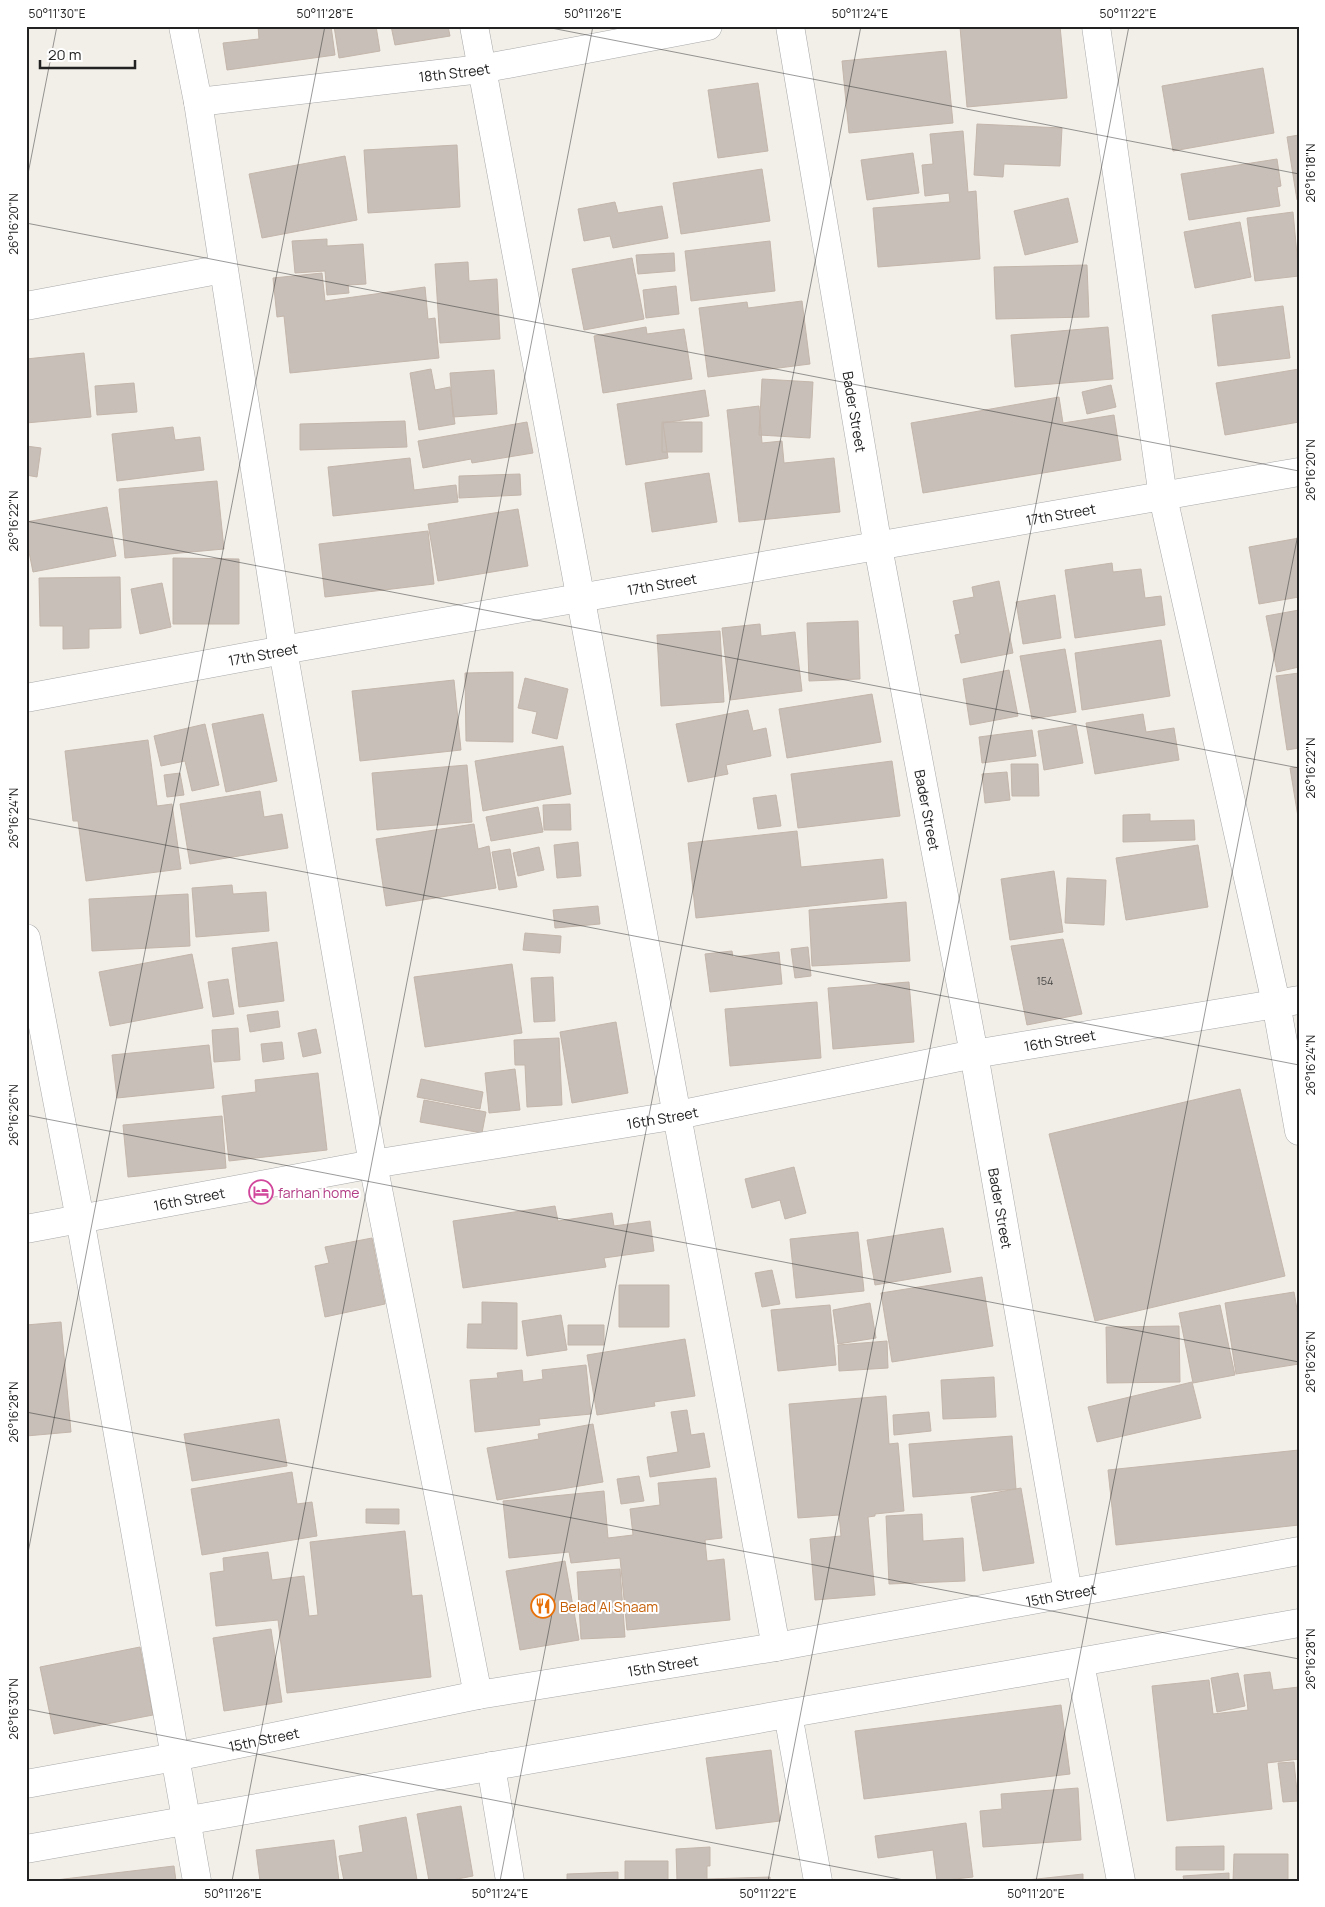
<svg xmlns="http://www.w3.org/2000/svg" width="1325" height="1907" font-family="Manrope,sans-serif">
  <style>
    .building { fill: #c7bfb8; stroke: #c4b6ab }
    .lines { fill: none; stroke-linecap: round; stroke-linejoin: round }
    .minor-casing { stroke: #a9a9a9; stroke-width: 29 }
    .minor { stroke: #fff; stroke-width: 28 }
    .ticks { fill: none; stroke: #222; stroke-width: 1; stroke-opacity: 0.45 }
    .labels { text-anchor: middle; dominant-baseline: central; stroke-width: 4; stroke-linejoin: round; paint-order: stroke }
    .number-label { font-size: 11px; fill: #4b4948 }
    .street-label { font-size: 14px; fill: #222; stroke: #fff }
    .hotel-label { font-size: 14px; fill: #b23c85; stroke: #fff; text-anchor: start }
    .food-label { font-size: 14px; fill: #c56008; stroke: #fff; text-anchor: start }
    .neatline { fill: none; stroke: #222; stroke-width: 2 }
    .ticks-label { font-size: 12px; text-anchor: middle; fill: #222 }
  </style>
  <rect width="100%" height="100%" fill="#f2efe9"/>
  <path class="building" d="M258,26H331L335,55L227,70L223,43L259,39Z
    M334,26H376L380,51L339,58Z
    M391,26H448L450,36L395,45Z
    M1060,26L1067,98L967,107L960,27Z
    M946,51L953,123L849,133L842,61Z
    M1263,68L1274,133L1173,151L1162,86Z
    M758,83L768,151L718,158L708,90Z
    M977,124L1062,128L1060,166L1004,164L1003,177L974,175Z
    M963,131L968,192L976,191L980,259L878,267L873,208L950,202L949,193L925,196L922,165L933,164L930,134Z
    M1299,135V200H1297L1287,137Z
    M457,145L460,207L368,213L364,150Z
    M913,153L919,193L867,200L861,160Z
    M345,156L357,220L262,238L249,174Z
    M1277,159L1281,186L1277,187L1280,206L1189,220L1181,174Z
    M762,169L770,221L681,234L673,183Z
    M1068,198L1078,242L1025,255L1014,211Z
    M615,202L618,213L662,206L668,238L613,248L610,236L584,241L578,209Z
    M1293,212L1299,276L1255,281L1247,218Z
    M1240,222L1251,277L1195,288L1184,232Z
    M327,239V246L363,244L366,284L348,285L349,293L327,295L325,271L295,273L292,241Z
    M770,241L775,291L691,301L685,251Z
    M674,253L675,271L638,274L636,255Z
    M632,258L644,319L584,330L572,269Z
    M468,262L469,281L497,279L500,339L440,343L435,264Z
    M1087,265L1089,317L996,319L994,267Z
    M322,273L325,301L425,287L428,319L435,318L439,358L290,373L284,316L277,317L273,278Z
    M676,286L679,314L646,318L643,290Z
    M802,301L810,364L708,377L699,308L747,302L748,308Z
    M1283,306L1290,358L1218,366L1212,315Z
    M646,327L647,334L684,329L692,379L603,393L594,336Z
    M1108,327L1113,379L1015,387L1011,335Z
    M84,353L91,417L26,423V359Z
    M431,369L435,390L450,387L455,424L419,430L410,373Z
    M1299,369V422L1225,435L1216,383Z
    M494,370L497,414L453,417L450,373Z
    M762,379L813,382L810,438L759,435Z
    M134,383L137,412L97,415L95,386Z
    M1111,385L1116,407L1087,414L1082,392Z
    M705,390L709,416L663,423L668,458L626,465L617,404Z
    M1059,397L1063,423L1114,415L1121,460L923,493L911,423Z
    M759,406L762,443L782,441L784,463L834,458L840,512L739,522L727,410Z
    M405,421L407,447L300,450V424Z
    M527,422L533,453L472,463L471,459L423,468L418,441Z
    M662,422H702V452H662Z
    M173,427L175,440L200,437L204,470L117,481L112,434Z
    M26,446L41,448L37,477L26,475Z
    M410,458L414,490L456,485L458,502L333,516L328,467Z
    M709,473L717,522L652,532L645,483Z
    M520,474L521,495L459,498V476Z
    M217,481L224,549L125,558L119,489Z
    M107,507L116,556L33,572L26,537V522Z
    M518,509L528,566L438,581L428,524Z
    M428,531L434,584L325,597L319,544Z
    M1299,538V597L1259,604L1249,547Z
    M173,558L239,559V624H173Z
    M1112,563L1113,572L1141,569L1145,598L1161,596L1165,625L1075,638L1065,570Z
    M120,577L121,628L89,629V648L63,649V626H40L39,578Z
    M999,581L1013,653L961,663L955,635L960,634L953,601L974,597L972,587Z
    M162,583L171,627L140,634L131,589Z
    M1055,595L1061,638L1023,644L1016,602Z
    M1299,610V667L1277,672L1266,616Z
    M858,621L860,679L809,681L807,623Z
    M760,624L761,636L795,632L802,691L730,700L722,628Z
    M720,631L724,702L661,706L657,635Z
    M1161,640L1170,696L1082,710L1075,653Z
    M1065,649L1076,712L1032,719L1020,656Z
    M1009,670L1018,716L970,725L963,679Z
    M513,672V742L466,741L465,673Z
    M1299,673V748L1287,750L1276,676Z
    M525,678L568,689L557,739L532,733L537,712L518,708Z
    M454,680L461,750L360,761L352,691Z
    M872,694L881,742L787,758L779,709Z
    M748,710L753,731L766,728L771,756L726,765L728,774L688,782L676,724Z
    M263,714L277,781L226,792L212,724Z
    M1143,714L1146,732L1174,728L1179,760L1095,774L1086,723Z
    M205,724L219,785L192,791L185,761L161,766L154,736Z
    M1076,725L1083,763L1044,770L1038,731Z
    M1032,730L1036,756L982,763L979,737Z
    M148,740L157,806L172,804L181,869L86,881L78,821H73L65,751Z
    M563,746L571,794L483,811L475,761Z
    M892,761L900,816L798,828L791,774Z
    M1011,764H1038L1039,796H1012Z
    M467,765L472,822L377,830L372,773Z
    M1299,767V817H1298L1290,768Z
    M1007,772L1010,800L985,803L982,774Z
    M180,773L184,795L167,797L164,775Z
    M260,791L264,817L282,814L288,848L190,864L180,804Z
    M776,795L781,826L758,829L753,798Z
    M570,804L571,830H544L543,805Z
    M538,807L543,832L491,841L486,817Z
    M1150,814V821L1194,820L1195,840L1123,842V815Z
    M474,824L478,849L489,846L496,888L386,906L376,839Z
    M797,831L801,867L883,859L887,898L696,918L688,843Z
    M578,842L581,876L557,878L554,845Z
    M1198,845L1208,907L1126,920L1116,858Z
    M539,847L544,870L518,876L513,853Z
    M510,849L517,887L499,890L492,852Z
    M1054,871L1063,932L1010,940L1001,879Z
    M1067,878L1106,880L1104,925L1065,923Z
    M232,885L233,894L266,892L269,931L196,937L192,888Z
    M188,894L190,946L92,951L89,899Z
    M906,902L910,961L812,966L809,910Z
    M598,906L600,924L555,928L553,910Z
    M525,933L561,936L560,953L523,950Z
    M1063,939L1082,1014L1027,1025L1011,946Z
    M277,942L284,1001L239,1007L232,948Z
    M808,947L811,976L795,978L791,949Z
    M732,951L733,957L779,952L782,984L710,992L705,954Z
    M192,954L203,1008L110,1026L99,972Z
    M512,964L522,1033L425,1047L414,977Z
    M553,977L555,1021L534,1022L531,978Z
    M228,979L234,1014L213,1017L208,982Z
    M909,982L914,1042L833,1049L828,988Z
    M817,1002L821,1058L730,1066L725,1009Z
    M278,1011L280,1027L250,1032L247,1015Z
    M616,1022L628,1093L572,1103L560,1032Z
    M238,1028L240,1060L214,1062L212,1030Z
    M316,1029L321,1053L303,1057L298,1033Z
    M559,1038L562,1105L527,1107L525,1065H515L514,1040Z
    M282,1042L284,1059L263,1062L261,1044Z
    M209,1045L214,1088L117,1098L112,1055Z
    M515,1069L520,1110L489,1113L485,1073Z
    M318,1073L327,1150L229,1161L222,1096L256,1092L255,1080Z
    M421,1079L483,1092L480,1109L417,1097Z
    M1240,1089L1285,1276L1095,1321L1049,1134Z
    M424,1100L486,1112L482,1133L420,1122Z
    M222,1116L226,1168L128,1177L123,1125Z
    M26,1131H28V1205H26Z
    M794,1167L806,1213L785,1219L780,1200L752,1208L745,1179Z
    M555,1206L558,1221L612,1213L614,1226L650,1221L654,1251L604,1258L606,1267L463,1288L453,1221Z
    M943,1228L951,1272L875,1285L867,1240Z
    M858,1232L864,1291L796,1298L790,1239Z
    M372,1238L385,1304L325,1317L315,1266L329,1263L325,1247Z
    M772,1270L780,1304L762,1307L755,1273Z
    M982,1277L993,1346L892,1362L881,1293Z
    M619,1285H669V1327H619Z
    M1294,1292L1299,1321V1364L1236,1374L1225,1303Z
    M482,1302L517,1303V1349L467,1348L468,1324H482Z
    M870,1303L876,1338L838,1344L833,1310Z
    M830,1305L836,1365L778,1371L771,1310Z
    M1220,1305L1235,1375L1193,1383L1179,1313Z
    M561,1315L567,1350L527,1356L522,1321Z
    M61,1322L71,1432L26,1436V1325Z
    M568,1325H604V1345H568Z
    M1179,1326L1180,1382L1107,1383L1106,1327Z
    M685,1339L695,1396L654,1402L655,1406L597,1415L587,1355Z
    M887,1341L888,1368L839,1371L838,1345Z
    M586,1365L591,1414L539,1419L540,1425L475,1432L470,1380L498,1378L497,1373L522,1370L523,1382L543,1379L542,1370Z
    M994,1377L996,1417L943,1419L941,1380Z
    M1192,1382L1201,1418L1097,1442L1088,1407Z
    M886,1396L889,1444L898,1443L904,1511L875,1514V1516L868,1517L875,1595L815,1600L810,1539L841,1536L839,1515L798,1518L789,1404Z
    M687,1410L691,1435L704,1433L710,1467L650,1477L647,1457L678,1452L671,1412Z
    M929,1412L931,1431L894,1435L893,1415Z
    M279,1419L287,1466L192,1481L184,1434Z
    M593,1424L603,1482L497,1500L487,1448L539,1439L538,1434Z
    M1012,1436L1016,1489L913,1497L909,1444Z
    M1299,1450V1525L1116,1545L1108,1470Z
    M292,1472L297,1504L312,1502L317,1536L202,1555L191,1489Z
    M639,1476L644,1501L621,1504L617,1479Z
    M716,1478L722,1538L705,1540L707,1561L724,1559L730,1620L627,1630L620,1558L571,1563L569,1552L509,1558L503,1501L604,1491L608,1538L633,1535L630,1509L660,1505L658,1483Z
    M1021,1488L1034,1563L983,1571L971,1497Z
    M366,1509H399V1524L366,1523Z
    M922,1514L923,1541L963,1538L965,1581L889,1584L886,1516Z
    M405,1531L412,1596L422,1595L431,1677L287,1693L278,1620L216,1626L210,1573L224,1571L223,1558L268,1552L272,1580L304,1576L309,1616L318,1615L310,1542Z
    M565,1561L579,1640L520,1650L506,1571Z
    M620,1569L625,1637L581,1639L577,1572Z
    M271,1629L282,1702L224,1711L213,1638Z
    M140,1647L153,1715L54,1734L40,1667Z
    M1270,1672L1273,1690L1299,1687V1759L1267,1763L1272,1809L1167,1821L1152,1686L1209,1680L1213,1714L1248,1710L1244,1675Z
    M1238,1673L1245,1706L1217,1712L1211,1678Z
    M1061,1705L1070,1774L864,1799L855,1731Z
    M771,1750L780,1821L716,1829L706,1758Z
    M1294,1762L1298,1801L1283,1802L1278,1763Z
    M1078,1788L1081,1840L983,1847L980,1811L1002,1809L1001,1794Z
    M461,1806L473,1876L447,1881H429L417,1814Z
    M406,1817L417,1880L344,1881L339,1856L363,1852L359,1826Z
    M966,1823L973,1877L937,1881L933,1850L878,1858L875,1836Z
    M334,1840L339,1881H260L256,1850Z
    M1224,1846V1870H1176V1847Z
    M710,1847V1866H707V1879L770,1877V1881H677L676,1849Z
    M1234,1854H1288V1881H1233Z
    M625,1861H668V1881H625Z
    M174,1866L176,1881H47Z
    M618,1872V1881H567V1874Z
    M1229,1873V1881H1184L1183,1876Z
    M1083,1874V1881H1018Z"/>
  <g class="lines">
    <g class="minor-casing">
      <g id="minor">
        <path d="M183,26L198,102L283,650L373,1164L478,1695"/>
        <path d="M474,26L776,1647"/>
        <path id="s1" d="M790,26L878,547L974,1054L1068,1593"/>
        <path d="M1096,26L1163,497L1276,1003L1299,1131"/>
        <path id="s2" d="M198,102L481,69L708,26"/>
        <path d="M26,306L223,269"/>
        <path id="s3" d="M26,698L283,650L1299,472"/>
        <path d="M26,938L80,1219L197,1881"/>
        <path id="s4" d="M26,1229L373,1164L678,1115L974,1054L1299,1000"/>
        <path d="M1080,1663L1121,1881"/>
        <path d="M788,1714L818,1881"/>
        <path d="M491,1766L510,1881"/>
        <path id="s5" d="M26,1784L175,1757L478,1695L776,1647L1299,1551"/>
        <path d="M26,1849L1299,1623"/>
      </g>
    </g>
    <use href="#minor" class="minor"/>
  </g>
  <path class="ticks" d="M541,26L1299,174M26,184L57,26M26,223L1299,471M26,521L1299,768M26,818L1299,1065M26,1115L1299,1362M26,1412L1299,1659M26,1563L325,26M26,1709L909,1881M232,1881L593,26M500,1881L861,26M768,1881L1129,26M1036,1881L1299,529"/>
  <defs>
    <g id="hotel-ring" transform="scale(1.25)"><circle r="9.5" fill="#fff" stroke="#d1479c" stroke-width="1.5"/><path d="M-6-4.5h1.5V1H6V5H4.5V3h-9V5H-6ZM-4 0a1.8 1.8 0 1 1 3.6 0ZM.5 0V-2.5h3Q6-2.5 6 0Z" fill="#d1479c"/></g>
    <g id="restaurant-ring" transform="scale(1.25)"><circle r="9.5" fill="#fff" stroke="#e8710a" stroke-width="1.5"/><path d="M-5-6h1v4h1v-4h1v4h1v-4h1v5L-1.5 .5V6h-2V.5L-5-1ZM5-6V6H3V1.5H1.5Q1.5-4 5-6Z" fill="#e8710a"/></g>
  </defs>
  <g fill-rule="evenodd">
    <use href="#hotel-ring" x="261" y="1192"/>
    <use href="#restaurant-ring" x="543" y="1606"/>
  </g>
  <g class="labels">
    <g class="number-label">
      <text x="1045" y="980">154</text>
    </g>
    <g class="street-label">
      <text stroke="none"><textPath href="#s2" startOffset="258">18th Street</textPath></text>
      <text stroke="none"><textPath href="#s1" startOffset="391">Bader Street</textPath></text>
      <text stroke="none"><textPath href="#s3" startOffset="1051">17th Street</textPath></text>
      <text stroke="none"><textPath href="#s3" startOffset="646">17th Street</textPath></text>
      <text stroke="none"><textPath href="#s3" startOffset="241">17th Street</textPath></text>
      <text stroke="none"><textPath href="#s1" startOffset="796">Bader Street</textPath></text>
      <text stroke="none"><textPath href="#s4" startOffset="1051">16th Street</textPath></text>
      <text stroke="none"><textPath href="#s4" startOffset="646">16th Street</textPath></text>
      <text stroke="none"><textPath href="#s4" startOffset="166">16th Street</textPath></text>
      <text stroke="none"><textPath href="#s1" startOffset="1201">Bader Street</textPath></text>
      <text stroke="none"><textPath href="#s5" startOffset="1052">15th Street</textPath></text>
      <text stroke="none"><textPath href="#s5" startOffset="648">15th Street</textPath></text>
      <text stroke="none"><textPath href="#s5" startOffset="242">15th Street</textPath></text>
    </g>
    <g class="hotel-label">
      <text x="278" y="1192">farhan home</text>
    </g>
    <g class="food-label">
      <text x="560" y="1606">Belad Al Shaam</text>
    </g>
  </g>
  <rect width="1325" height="1907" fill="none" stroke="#ffffff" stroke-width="55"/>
  <path d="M40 60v8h95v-8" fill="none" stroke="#222222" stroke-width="2.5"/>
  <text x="48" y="60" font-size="15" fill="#222222" stroke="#ffffff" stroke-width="4" paint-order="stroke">20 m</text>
  <rect x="28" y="28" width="1270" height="1852" class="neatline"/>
  <g class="ticks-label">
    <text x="57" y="18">50°11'30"E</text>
    <text x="325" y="18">50°11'28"E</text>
    <text x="593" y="18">50°11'26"E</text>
    <text x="860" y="18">50°11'24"E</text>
    <text x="1128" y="18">50°11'22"E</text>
    <text transform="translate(1311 173) rotate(-90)" y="4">26°16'18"N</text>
    <text transform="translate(14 224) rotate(-90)" y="4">26°16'20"N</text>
    <text transform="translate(1311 470) rotate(-90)" y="4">26°16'20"N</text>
    <text transform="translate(14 521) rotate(-90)" y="4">26°16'22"N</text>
    <text transform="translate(1311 768) rotate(-90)" y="4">26°16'22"N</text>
    <text transform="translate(14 818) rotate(-90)" y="4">26°16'24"N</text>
    <text transform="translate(1311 1065) rotate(-90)" y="4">26°16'24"N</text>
    <text transform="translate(14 1115) rotate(-90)" y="4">26°16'26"N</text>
    <text transform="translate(1311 1362) rotate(-90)" y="4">26°16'26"N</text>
    <text transform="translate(14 1412) rotate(-90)" y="4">26°16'28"N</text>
    <text transform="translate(1311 1659) rotate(-90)" y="4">26°16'28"N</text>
    <text transform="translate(14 1709) rotate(-90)" y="4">26°16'30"N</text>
    <text x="233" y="1898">50°11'26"E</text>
    <text x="500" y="1898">50°11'24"E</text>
    <text x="768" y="1898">50°11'22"E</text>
    <text x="1036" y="1898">50°11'20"E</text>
  </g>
</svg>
